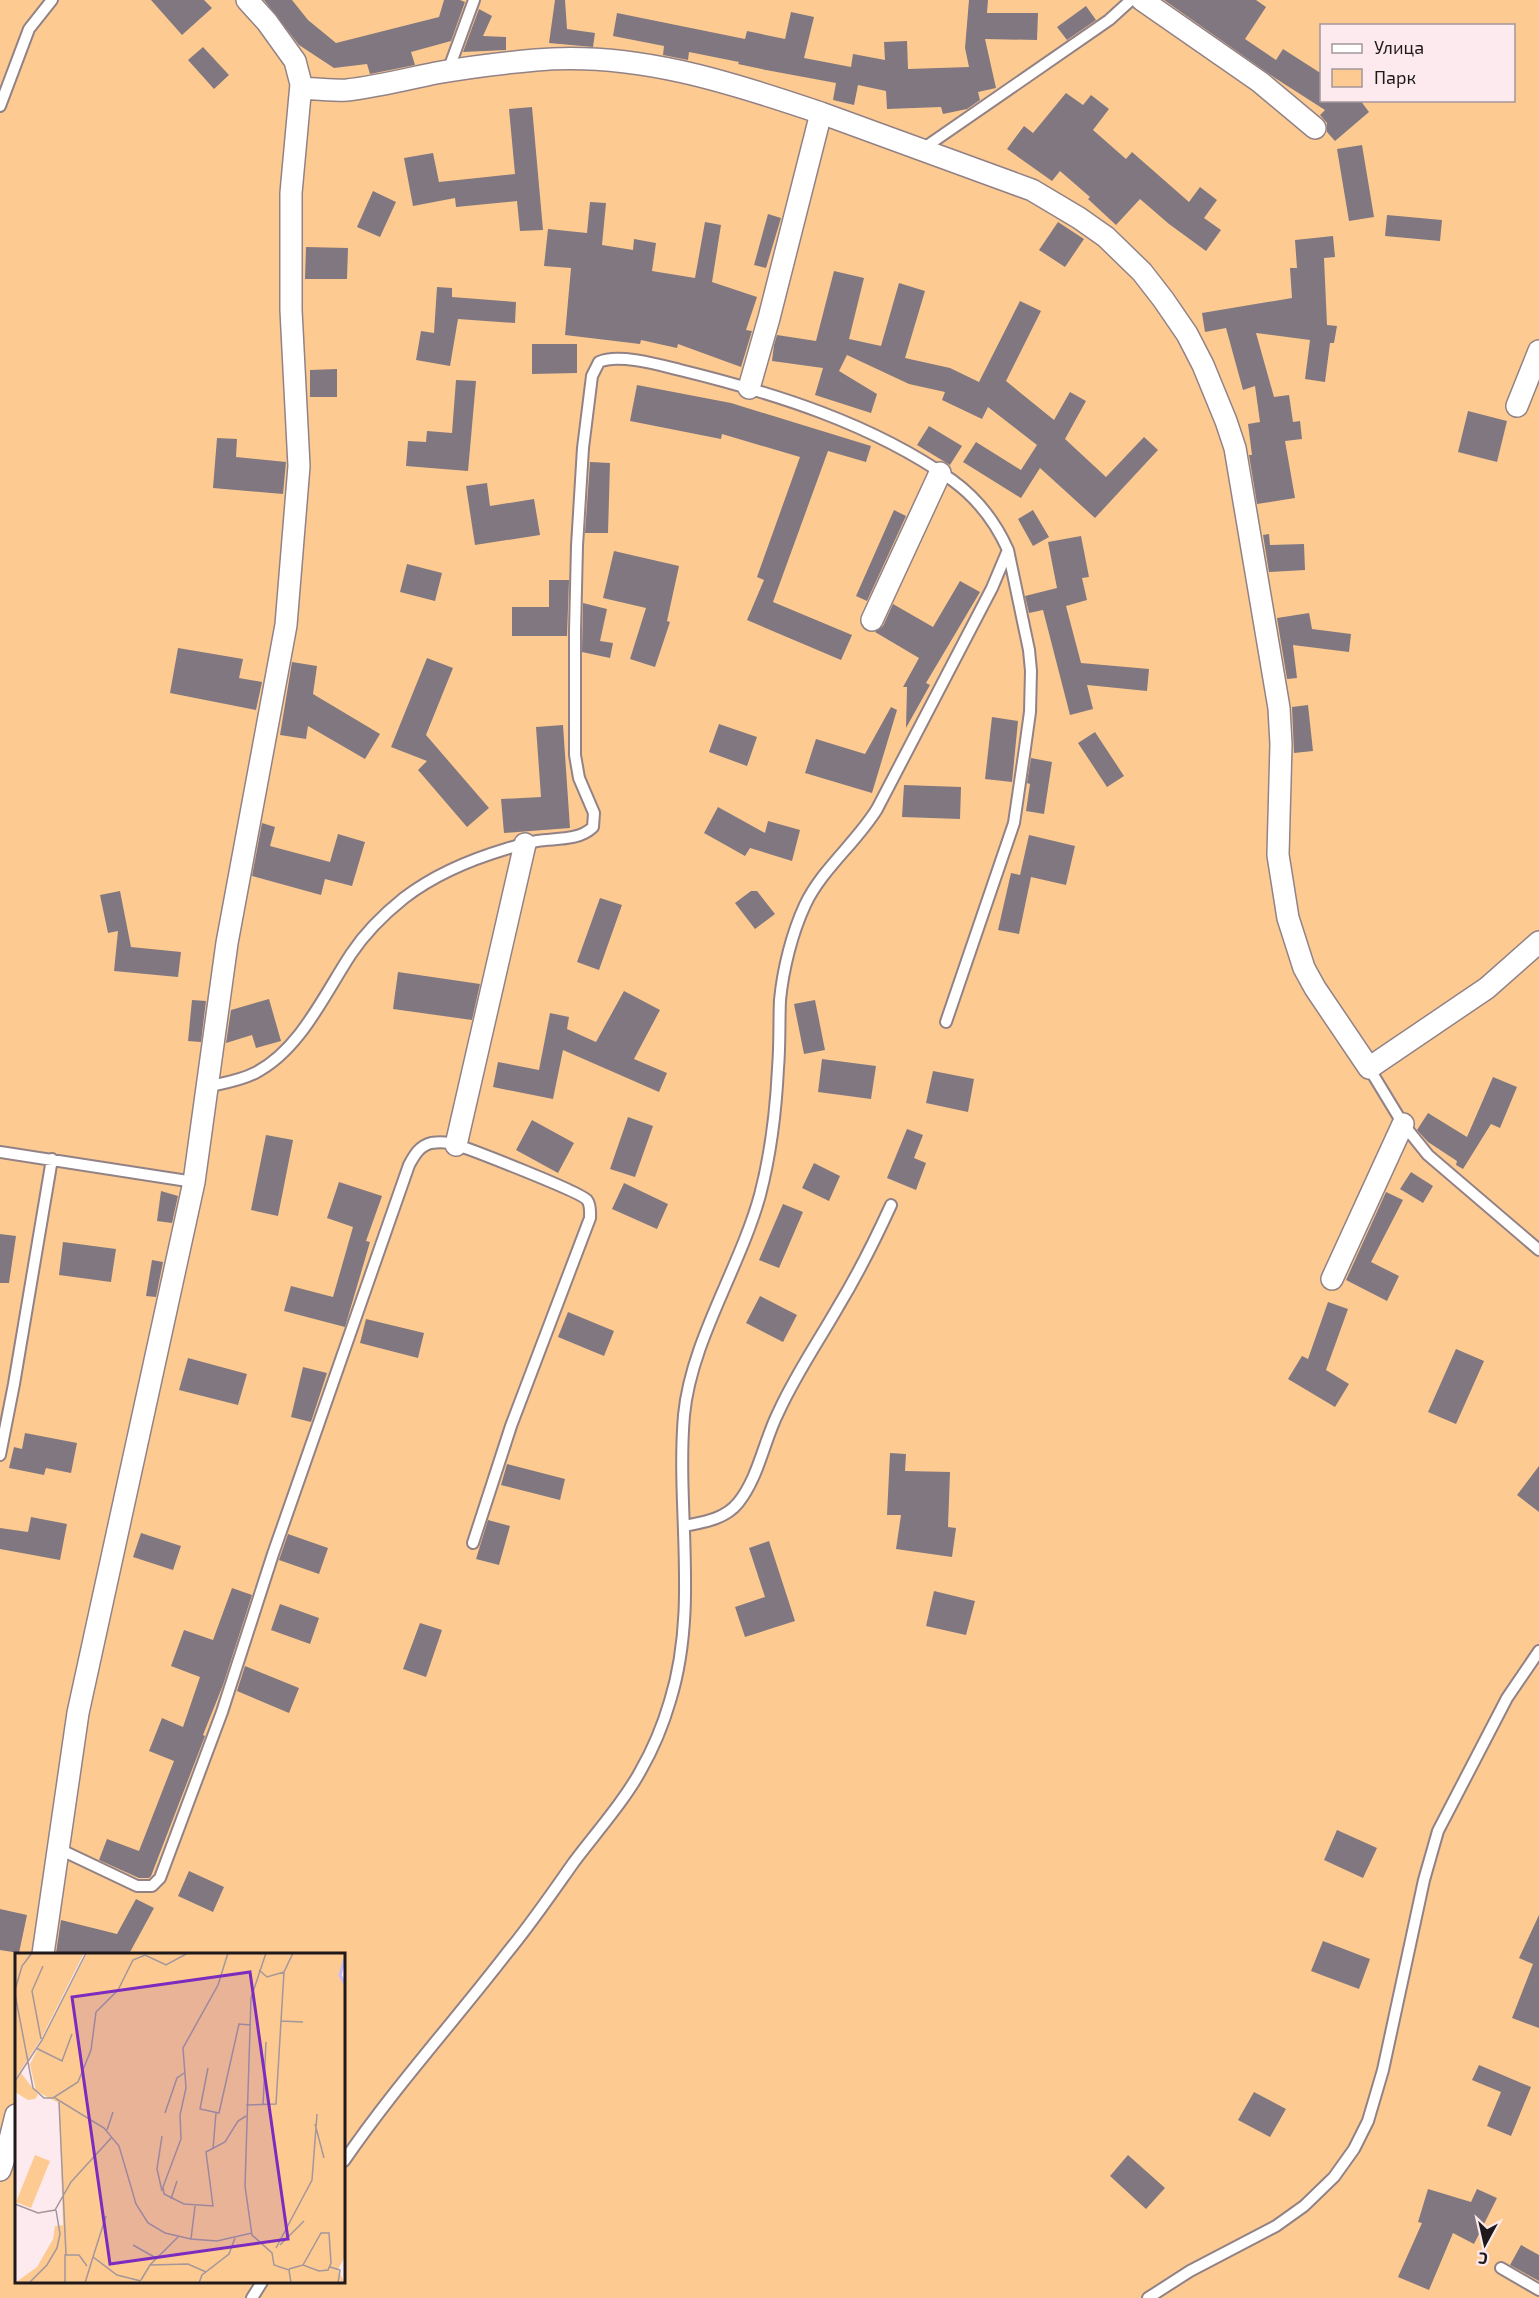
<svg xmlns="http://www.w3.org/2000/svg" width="1539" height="2298" font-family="'Exo 2',sans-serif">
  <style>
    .green { fill: #fdcb91; fill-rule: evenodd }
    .building { fill: #817781 }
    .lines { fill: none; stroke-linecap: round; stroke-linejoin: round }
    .service-casing { stroke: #928286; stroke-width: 14 }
    .minor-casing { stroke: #928286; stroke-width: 24 }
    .service { stroke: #fff; stroke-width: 10 }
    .minor { stroke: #fff; stroke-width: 21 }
    .inset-river { fill: none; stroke: #c7bafb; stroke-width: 3 }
    .inset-road { fill: none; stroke: #a4969a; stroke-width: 1.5 }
    .view { fill: #7b2cbf; fill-opacity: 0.15; stroke: #7b2cbf; stroke-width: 3 }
    .inset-edge { fill: none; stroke: #20191b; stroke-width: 3 }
  </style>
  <rect width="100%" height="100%" fill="#fceaee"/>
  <path class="green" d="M0,0H1539V2298H0ZM1322,26H1514V100H1322ZM16,1954H344V2282H16Z"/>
  <path class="building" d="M151,0H204L212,8L182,35Z
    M264,0H292L308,20L336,43L439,17L444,0H460L465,2L451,41L411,52L415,65L370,74L367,64L334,68L299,45Z
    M555,0H565L567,29L595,33L593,47L549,43Z
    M969,0H988L987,13H1038L1037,40L985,39L996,88L978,92L980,100L967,109L943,114L941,107L887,109L886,91L858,85L854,105L833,100L836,83L766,70L738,64L739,62L689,52L688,60L663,55L664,46L613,36L617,13L745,39L747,31L785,39L791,12L814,17L804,58L851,67L853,54L885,60L884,42L907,41L908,69L969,67L965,48Z
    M1164,0H1256L1266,7L1245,39L1276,60L1283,49L1322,74V100H1360L1369,112L1335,141L1327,132V123L1320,115L1325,110L1275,78Z
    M1086,6L1096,20L1067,40L1057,27Z
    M479,9L492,16L483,36L506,37V50L463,52Z
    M203,47L229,75L214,89L188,60Z
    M1066,93L1083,105L1091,95L1109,109L1093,130L1126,159L1132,152L1189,202L1200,187L1217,200L1204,218L1221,230L1206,251L1169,224L1140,199L1116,225L1088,199L1090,197L1060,171L1052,181L1007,149L1024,126L1033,133Z
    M532,107L543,230L520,231L517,201L456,207L455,198L413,206L404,158L433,153L439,182L515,174L509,109Z
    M1362,145L1374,217L1349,221L1337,149Z
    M373,191L396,202L380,237L357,227Z
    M590,202L606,203L602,245L633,250L634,239L656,243L652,271L695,278L705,222L721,225L712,282L757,297L746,330L752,331L741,367L678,344L677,348L641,340L640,344L565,335L571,268L544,266L548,229L587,233Z
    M768,214L781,218L766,268L754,265Z
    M1387,215L1442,220L1440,241L1385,236Z
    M1058,222L1084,239L1065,267L1039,250Z
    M1333,236L1335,257L1324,258L1327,325L1337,326L1334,343H1330L1325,382L1305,379L1310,340L1256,333L1274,397L1289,395L1293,422L1300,421L1302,439L1285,441L1295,498L1257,504L1249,455H1252L1248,424L1260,422L1255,386L1243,390L1226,328L1205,332L1202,313L1292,298L1290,268H1297L1295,240Z
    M306,247L348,248L347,279H305Z
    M834,271L864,278L849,339L881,346L899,283L925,291L905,358L950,368L979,382L1020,301L1041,311L1006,381L1054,420L1070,392L1086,401L1065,439L1106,477L1144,437L1158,450L1095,518L1040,468L1021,498L963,462L976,442L1021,470L1037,445L988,407L982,419L942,400L945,392L909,384L847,355L839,371L877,394L871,413L815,395L823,368L772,361L774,345L777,335L816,341Z
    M437,287L452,288V297L516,302L515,323L458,319L450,366L416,360L421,331L434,333Z
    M532,344H577V373L532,374Z
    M337,369V397H310V370Z
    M456,380L476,381L468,471L406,466L408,441L426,442L427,431L452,433Z
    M637,385L731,403L871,446L866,462L828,451L773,602L852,635L841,660L747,620L764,580L757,577L800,457L722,434L721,439L630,421Z
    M1468,411L1507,421L1497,462L1458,452Z
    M929,426L962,446L950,465L917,445Z
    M217,438L237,439L236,457L286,462L283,494L213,488Z
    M590,462L610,463L608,533H585Z
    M487,483L490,506L534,499L540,535L475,545L466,486Z
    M894,510L906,516L867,601L856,596Z
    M1033,510L1049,537L1033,546L1018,519Z
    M1269,534L1270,545L1304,544L1305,570L1269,572L1263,535Z
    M1081,536L1089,577L1082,578L1087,600L1066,606L1081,663L1149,669L1147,691L1087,685L1093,709L1070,715L1043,610L1029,613L1025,596L1057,588L1048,542Z
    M614,551L679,566L667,621L670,622L655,667L630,659L646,608L603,598Z
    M407,564L442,573L435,601L400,592Z
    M549,580H569L567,636H512V607H549Z
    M960,581L980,592L926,683L930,685L906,728L907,687H903L919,658L875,632L883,626L893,604L933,627Z
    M583,603L607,609L600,641L613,643L610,658L582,652Z
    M1309,613L1312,629L1351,634L1349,652L1293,645L1297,678L1287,679L1277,618Z
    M178,648L243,659L239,678L262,682L256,710L170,693Z
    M427,658L453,668L426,735L489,808L467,827L418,770L427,761L391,747Z
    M292,662L317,666L313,694L380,734L365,759L308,726L306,739L280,735Z
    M1308,705L1313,751L1294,753L1292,707Z
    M891,707L897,710L872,793L805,773L816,739L865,754Z
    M992,717L1018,721L1012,782L985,779Z
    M719,724L757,737L747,766L709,752Z
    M563,725L570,828L504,833L501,799L541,797L536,727Z
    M1095,732L1124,776L1107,787L1078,743Z
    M1031,758L1052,762L1044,814L1026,811L1030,784L1027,783Z
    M904,785L961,787L960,819L902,817Z
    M718,807L765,833L768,821L800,830L792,861L750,848L745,856L704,833Z
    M262,823L275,827L270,846L330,862L338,834L365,842L352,886L325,879L321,895L252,876Z
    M1029,835L1075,846L1066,885L1031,877L1019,934L998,930L1011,873L1020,875Z
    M120,891L131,947L181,952L178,977L114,971L118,931L108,933L100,895Z
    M751,891H757L775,914L755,929L735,903Z
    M600,898L622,905L599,970L577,962Z
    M398,972L480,984L472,1020L393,1009Z
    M624,991L660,1010L634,1059L667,1073L659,1092L563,1050L553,1099L493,1087L498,1062L539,1070L550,1013L569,1017L567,1029L596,1042Z
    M269,999L281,1041L256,1048L252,1035L226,1043L231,1010Z
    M192,1000L206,1001L201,1042L188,1041Z
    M815,1000L825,1050L804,1054L794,1004Z
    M822,1059L876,1066L871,1099L818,1092Z
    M933,1071L974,1079L968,1112L926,1103Z
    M1493,1077L1517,1087L1500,1128L1491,1124L1463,1169L1456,1165L1457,1161L1428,1142L1417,1130L1428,1113L1467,1137Z
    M628,1117L653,1126L635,1177L610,1169Z
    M532,1120L574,1143L558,1173L516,1150Z
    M907,1129L923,1135L914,1158L926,1163L916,1190L887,1178Z
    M266,1135L293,1140L278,1216L251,1210Z
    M814,1163L840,1176L829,1201L802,1188Z
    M1411,1172L1433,1186L1423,1203L1400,1189Z
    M339,1182L382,1196L366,1241L370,1242L345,1327L284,1311L291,1286L333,1297L353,1227L327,1218Z
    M624,1183L668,1204L657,1229L612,1209Z
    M161,1191L178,1196L172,1223L157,1221Z
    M1386,1192L1403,1200L1371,1262L1399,1276L1387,1301L1346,1280Z
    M783,1204L803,1212L779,1268L759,1260Z
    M0,1234L16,1236L9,1283H0Z
    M63,1242L116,1249L111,1282L59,1275Z
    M152,1260L163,1262L156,1297L146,1296Z
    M760,1296L797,1315L783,1342L746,1323Z
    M1328,1302L1348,1309L1326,1370L1349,1384L1335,1407L1288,1379L1302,1356L1308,1359Z
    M568,1312L614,1331L604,1356L558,1337Z
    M366,1319L424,1333L418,1358L360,1343Z
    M1456,1349L1484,1361L1456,1424L1428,1412Z
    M188,1358L247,1374L238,1405L179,1390Z
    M303,1367L327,1373L311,1422L291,1417Z
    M25,1433L77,1443L71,1473L46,1468L44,1475L9,1468L14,1447L22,1449Z
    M890,1453L906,1454L905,1471L950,1472L948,1527L956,1528L952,1557L896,1549L901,1515H887Z
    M507,1464L565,1479L560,1500L501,1485Z
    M1539,1466V1512L1517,1495Z
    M31,1517L67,1524L60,1560L0,1549V1528L28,1532Z
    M488,1520L510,1526L499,1565L476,1559Z
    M141,1533L181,1546L173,1570L133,1557Z
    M288,1534L328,1548L319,1574L279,1560Z
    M769,1541L795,1621L745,1637L735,1607L765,1597L749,1548Z
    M232,1588L252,1595L223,1685L203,1735L205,1736L151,1876L149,1878H139L99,1860L107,1839L139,1851L174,1761L149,1751L162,1718L183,1727L200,1677L171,1666L184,1630L213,1640Z
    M934,1591L975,1601L966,1635L926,1626Z
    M280,1604L319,1618L310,1644L271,1630Z
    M420,1623L442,1630L426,1677L403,1669Z
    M245,1666L299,1688L289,1713L237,1691Z
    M1337,1830L1377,1848L1363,1878L1324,1860Z
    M189,1871L224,1887L213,1912L178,1896Z
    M136,1899L154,1908L129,1954L56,1953L61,1920L117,1934Z
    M0,1909L27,1915L19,1953L0,1950Z
    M1539,1915V2028L1512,2018L1533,1964L1519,1958Z
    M1323,1941L1370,1959L1359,1989L1311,1971Z
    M1479,2065L1531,2087L1511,2136L1487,2126L1501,2092L1472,2080Z
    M1254,2092L1286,2109L1270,2137L1238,2120Z
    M1128,2155L1165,2188L1146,2209L1110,2176Z
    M1428,2189L1471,2202L1477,2189L1497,2198L1474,2244L1453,2233L1429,2290L1398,2277L1422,2223L1418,2222Z
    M1521,2245L1539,2255V2281L1510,2265Z"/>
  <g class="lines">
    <g class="service-casing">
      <path id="service" d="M448,71L474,0
        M0,106L29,29L52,0
        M921,150L1109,20L1131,0
        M946,1022L1014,823L1025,748L1030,712L1031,671L1029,650L1008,550
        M1369,1068L1403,1124L1428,1155L1539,1250
        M206,1087C223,1083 240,1081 255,1073C300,1050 324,995 351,954C365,933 384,914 404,898C434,875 469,860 506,849C516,846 526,843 537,841C555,838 579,841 593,827L594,813L579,778L575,755V631L577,546L583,448L592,376L599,362C618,353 660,365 680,370C774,393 871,423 952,480C977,498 995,521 1008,550L992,588L877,809C856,843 822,869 805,905C792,933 783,969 780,1000C779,1022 780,1045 778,1068C776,1110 771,1153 760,1195C740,1268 691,1341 684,1415C676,1510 699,1608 670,1701C663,1725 653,1749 641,1770C625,1800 595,1834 574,1862C552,1893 531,1924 507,1953C453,2023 394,2088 344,2161
        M0,1152L194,1182
        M0,1455L14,1384L52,1159
        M685,1526C704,1522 725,1519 738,1503C759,1477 764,1440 779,1411C796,1374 818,1342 838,1307C858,1274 875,1240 891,1205
        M57,1848L137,1886H152L160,1878L222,1712L273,1554L409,1165C414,1156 419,1146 431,1143C438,1142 447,1142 454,1144C470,1149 581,1192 587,1200C591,1205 590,1213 590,1218L511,1426L473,1543
        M1501,2268L1539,2290
        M252,2298L262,2282
        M1148,2298L1190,2271L1276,2226L1304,2206L1334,2177L1354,2149L1368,2121L1383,2070L1424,1880L1438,1831L1507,1698L1539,1651"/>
    </g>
    <g class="minor-casing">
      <path id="minor" d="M1142,0L1260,82L1315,128
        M301,88C316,89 332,91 347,90C376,87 407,79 436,73C469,67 503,63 536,60C634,51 730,82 821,113L769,318L749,388
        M821,113L1032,190L1079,218L1106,237L1142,272L1163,299L1187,334L1203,365L1226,421L1235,448L1279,708L1281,744L1278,855L1288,918L1304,968L1315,988L1369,1068L1487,988L1539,942
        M1517,406L1539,351
        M872,620L940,473
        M456,1145L525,844
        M1332,1279L1403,1124
        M43,1954L78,1713L194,1182L227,943L286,625L299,466L291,310V193L301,84L295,61L267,22L247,0
        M0,2170L8,2147L16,2115"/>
    </g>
    <use href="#service" class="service"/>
    <use href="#minor" class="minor"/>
  </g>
  <g transform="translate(15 1953)">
    <rect width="330" height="330" fill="#fceaee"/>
    <path d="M0,0H69L26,86L0,126ZM72,0H330L325,22L330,31V303L323,317L330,330H0L22,314L38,286L40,273L48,272L44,150L21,138L15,111ZM6,120L23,142L20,146L13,147L0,139V129ZM20,202L35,208L16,255L1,249Z" fill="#fdcb91"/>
    <path class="inset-river" d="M330,5L325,22L330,31"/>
    <path class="inset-road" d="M213,0L203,32L168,95L171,135L165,162L166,186L148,234L149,241L169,251L198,253L191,199L210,189L223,168L231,163M251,0L236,45L230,233L237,282L257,300L259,312L274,317L276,330M244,17L252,24L269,19M0,37L7,13L17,0M0,41L18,135L29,145H38L63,129L76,97L81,59L103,37L118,7L130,2L151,12L173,0M266,68L288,69M26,86L17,38L28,13M21,95L47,108L57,81M193,115L185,156L204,160L224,71L236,72M0,128L27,87L71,0M40,145L89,175L104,193L121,251L133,270L150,280L176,286M44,149L51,302M231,152L261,151L269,19L278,0M248,152L251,89M150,160L162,125L169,120M300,171L309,205M92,177L98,159M147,183L142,216L147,238M198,196L201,160M156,246L162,228M0,251L23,260L40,257L56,229L97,184M180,253L176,286L202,288L237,280M118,292L141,305M265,292L289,268M261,295L297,227L302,161M78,304L91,263M135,312L173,311L191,319M315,314L325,317L323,330M274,316L288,312L304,318L313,317L316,310L314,280H306L288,312M126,327L135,312L163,284M14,330L32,312L42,295L45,281L41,257M50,330V302H64L72,313M70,330L78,304L102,322L126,328M184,330L187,322L214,301L220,285"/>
    <path class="view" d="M235,19L273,286L95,311L57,44Z"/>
    <rect width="330" height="330" class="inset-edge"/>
  </g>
  <rect x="1320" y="24" width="195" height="78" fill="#fceaee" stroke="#a4969a" stroke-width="1.5"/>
  <rect x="1332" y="44" width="30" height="9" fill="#ffffff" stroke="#a4969a" stroke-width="1.5"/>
  <text x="1374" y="54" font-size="18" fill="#20191b">Улица</text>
  <rect x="1332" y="69" width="30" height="18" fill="#fdcb91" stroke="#a4969a" stroke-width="1.5"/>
  <text x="1374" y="84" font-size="18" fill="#20191b">Парк</text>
  <g transform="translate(1485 2244) rotate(188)" stroke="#fceaee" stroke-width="4.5" paint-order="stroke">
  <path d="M0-4.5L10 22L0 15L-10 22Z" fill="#20191b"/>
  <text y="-9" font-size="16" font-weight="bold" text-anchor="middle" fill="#20191b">С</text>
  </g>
</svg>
